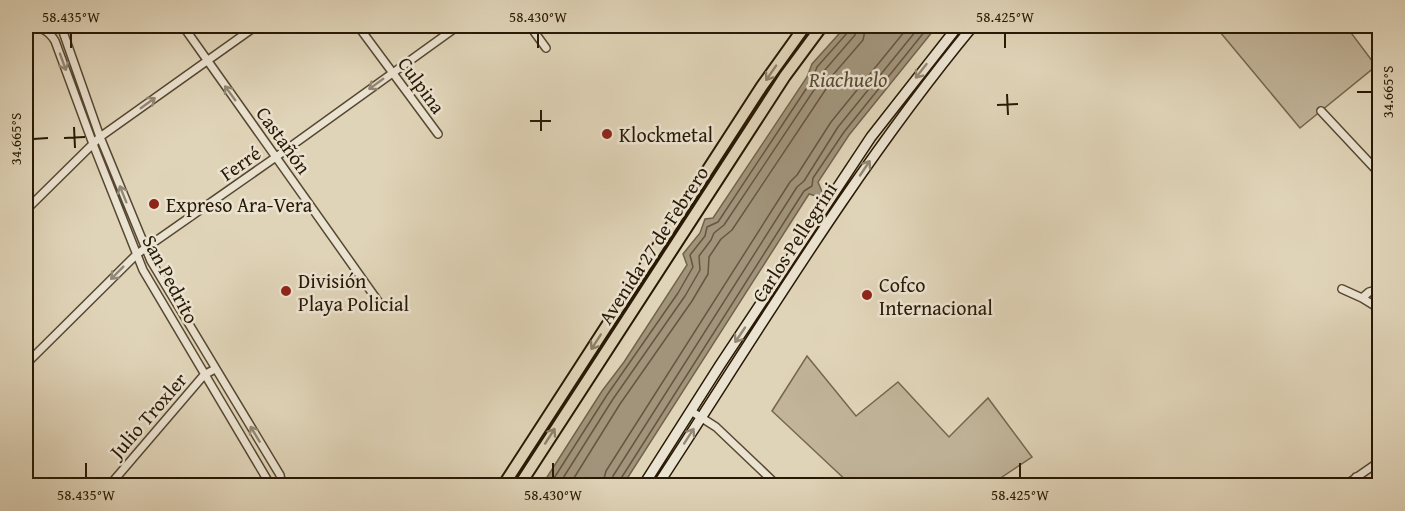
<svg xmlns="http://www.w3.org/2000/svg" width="1405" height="511" font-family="'Gentium Book Plus',serif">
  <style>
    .green { fill: #c1b499; stroke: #74664e; stroke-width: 1.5 }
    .water { fill: #a1947b; stroke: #71634b; stroke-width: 1.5 }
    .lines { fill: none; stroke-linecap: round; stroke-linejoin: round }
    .shore { stroke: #645640; stroke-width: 1.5 }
    .street-casing { stroke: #564831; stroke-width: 10 }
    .secondary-casing { stroke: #281904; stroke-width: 12 }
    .primary-casing { stroke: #281904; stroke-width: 14 }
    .street { stroke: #ebe3d1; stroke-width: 7 }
    .secondary { stroke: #ebe3d1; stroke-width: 9 }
    .primary { stroke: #e0d4b8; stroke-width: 10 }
    .oneway { stroke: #938875 }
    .oneway2 { stroke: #8d8067 }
    .ticks { fill: none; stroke: #281904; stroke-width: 2 }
    .poi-dot { fill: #8f2418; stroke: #ebe3d1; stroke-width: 2 }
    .labels { text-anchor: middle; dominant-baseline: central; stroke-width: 5; stroke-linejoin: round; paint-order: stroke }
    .street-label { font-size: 20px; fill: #281904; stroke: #ebe3d1 }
    .poi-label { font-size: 20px; fill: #281904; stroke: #ebe3d1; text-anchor: start }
    .water-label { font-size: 21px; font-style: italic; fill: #584a34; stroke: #ebe3d1 }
    .neatline { fill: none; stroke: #281904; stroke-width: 2 }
    .ticks-label { font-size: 15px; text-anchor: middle; fill: #281904 }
  </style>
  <rect width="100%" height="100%" fill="#e0d4b8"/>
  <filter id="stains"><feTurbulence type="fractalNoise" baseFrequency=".00333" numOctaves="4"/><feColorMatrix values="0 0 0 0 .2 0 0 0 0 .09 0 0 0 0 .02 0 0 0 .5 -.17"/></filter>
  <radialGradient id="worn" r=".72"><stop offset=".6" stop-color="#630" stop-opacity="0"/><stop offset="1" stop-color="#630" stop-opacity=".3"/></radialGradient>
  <path class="green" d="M1215,26H1346L1376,66L1300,128Z
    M807,356L856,416L898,382L949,437L988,398L1032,457L990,485H851L772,411Z"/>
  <path class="water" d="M846,26H937L849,135L818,182L823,194L819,197L809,194L623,485H542L602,391L624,362L687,265L683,254L700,233L705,219L713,218L807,77L812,64Z"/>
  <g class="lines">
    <path class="shore" d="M549,486L607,395L678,293L693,267L690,255L705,236L707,227L718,222L812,80L817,67L848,32L850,26
      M558,486L613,399L685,296L700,270L699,256L711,240L714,233L724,225L818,84L824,71L855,35L857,26
      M569,486L620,404L692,301L708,274L709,257L721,239L732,230L826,89L832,76L863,40L866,26
      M602,486L606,471L790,182L797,175L831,122L909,26
      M611,486L613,476L797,187L804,181L838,127L920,26
      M619,486L620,480L804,191L812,186L813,178L844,132L929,26"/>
    <g class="street-casing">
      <path id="street" d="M61,26L100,137L151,261L280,475L282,486
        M183,26L380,304
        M358,26L438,134
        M530,26L546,48
        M26,29C39,26 48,29 55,41L93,144L143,270L271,486
        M1321,111L1380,174
        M26,210L100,137L256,26
        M1342,289L1362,298L1380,309
        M1362,298L1369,292L1380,289
        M26,364L137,254L276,157L458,26
        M691,411L716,427L778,486
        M1356,477L1362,486
        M109,486L204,375L215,369
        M1344,486L1380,461"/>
    </g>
    <g class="secondary-casing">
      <path id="secondary" d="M26,27L28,26
        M643,486L720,365L871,137L958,26
        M657,486C759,330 854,170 973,26"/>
    </g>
    <g class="primary-casing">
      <path id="primary" d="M503,486L762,86L805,26
        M519,486L785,76L822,26"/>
    </g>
    <use href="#street" class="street"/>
    <use href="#secondary" class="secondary"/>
    <use href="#primary" class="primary"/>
  </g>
  <defs><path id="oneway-shaft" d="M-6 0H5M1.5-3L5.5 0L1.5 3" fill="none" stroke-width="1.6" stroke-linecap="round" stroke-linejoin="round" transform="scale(1.5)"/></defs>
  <g class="oneway">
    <use href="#oneway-shaft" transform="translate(63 62) rotate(70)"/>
    <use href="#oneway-shaft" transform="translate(921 71) rotate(128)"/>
    <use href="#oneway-shaft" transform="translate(376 84) rotate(144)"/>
    <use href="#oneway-shaft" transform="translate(230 93) rotate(-126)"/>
    <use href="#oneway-shaft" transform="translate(148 103) rotate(-36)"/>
    <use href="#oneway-shaft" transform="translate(865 168) rotate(-56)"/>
    <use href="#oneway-shaft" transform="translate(123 194) rotate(-112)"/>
    <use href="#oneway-shaft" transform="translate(117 273) rotate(135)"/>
    <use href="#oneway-shaft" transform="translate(740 335) rotate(124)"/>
    <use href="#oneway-shaft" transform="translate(255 434) rotate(-121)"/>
    <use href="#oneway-shaft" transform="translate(689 436) rotate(-57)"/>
  </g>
  <g class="oneway2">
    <use href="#oneway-shaft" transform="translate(771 73) rotate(125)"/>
    <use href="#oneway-shaft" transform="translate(596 342) rotate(123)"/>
    <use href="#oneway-shaft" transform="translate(550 436) rotate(-57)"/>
  </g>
  <path class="ticks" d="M71,33V48M538,33V48M1005,33V48M1357,92H1372M1007,94L1008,115M997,105L1018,104M541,110V131M530,121H551M74,127L75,148M64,138L85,137M33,139L48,138M86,463V478M553,463V478M1020,463V478"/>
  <g class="poi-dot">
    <circle cx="607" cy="134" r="6"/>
    <circle cx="154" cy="204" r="6"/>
    <circle cx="286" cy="291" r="6"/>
    <circle cx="867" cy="295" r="6"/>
  </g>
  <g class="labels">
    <g class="street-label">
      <text transform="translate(422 85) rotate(54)">Culpina</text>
      <text transform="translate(284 140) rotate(54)">Castañón</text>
      <text transform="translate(240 163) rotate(-35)">Ferré</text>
      <text transform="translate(794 242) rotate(-57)">Carlos Pellegrini</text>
      <text transform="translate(653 245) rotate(-57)">Avenida 27 de Febrero</text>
      <text transform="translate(171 279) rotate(62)">San Pedrito</text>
      <text transform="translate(148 415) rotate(-49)">Julio Troxler</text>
    </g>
    <g class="poi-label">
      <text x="619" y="134">Klockmetal</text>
      <text x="166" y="204">Expreso Ara-Vera</text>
      <text x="298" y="280">División<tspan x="298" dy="23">Playa Policial</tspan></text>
      <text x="879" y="284">Cofco<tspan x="879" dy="23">Internacional</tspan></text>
    </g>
    <g class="water-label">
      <text x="848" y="79">Riachuelo</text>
    </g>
  </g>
  <rect width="1405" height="511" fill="none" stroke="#e0d4b8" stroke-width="66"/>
  <rect x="33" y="33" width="1339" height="445" class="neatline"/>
  <g class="ticks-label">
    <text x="71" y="22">58.435°W</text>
    <text x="538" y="22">58.430°W</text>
    <text x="1005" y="22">58.425°W</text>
    <text transform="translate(1388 92) rotate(-90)" y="5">34.665°S</text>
    <text transform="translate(16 139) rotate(-90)" y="5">34.665°S</text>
    <text x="86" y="500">58.435°W</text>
    <text x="553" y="500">58.430°W</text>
    <text x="1020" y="500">58.425°W</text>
  </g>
  <rect width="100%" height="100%" filter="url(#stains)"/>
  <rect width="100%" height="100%" fill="url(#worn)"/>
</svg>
